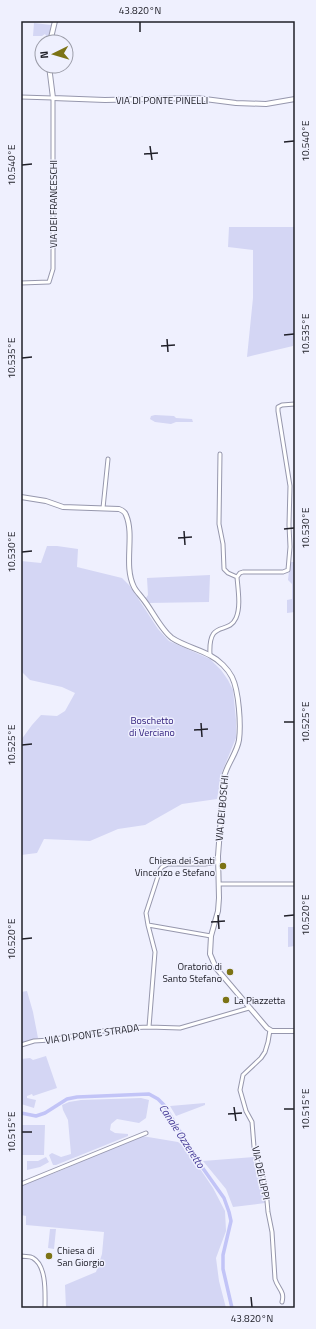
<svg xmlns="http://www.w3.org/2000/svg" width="316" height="1329" font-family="'Titillium Web',sans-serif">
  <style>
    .green { fill: #d4d6f4 }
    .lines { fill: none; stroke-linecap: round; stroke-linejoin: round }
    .canal { stroke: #c2c4f7; stroke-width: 3.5 }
    .street-casing { stroke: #9697ad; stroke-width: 5 }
    .secondary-casing { stroke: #9697ad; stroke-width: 6 }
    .street { stroke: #fff; stroke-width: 3 }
    .secondary { stroke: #fff; stroke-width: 4 }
    .ticks { fill: none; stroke: #202029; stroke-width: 1.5 }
    .poi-dot { fill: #7c7315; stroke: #eff0fe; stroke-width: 1.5 }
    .labels { text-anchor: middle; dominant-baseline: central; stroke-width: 3; stroke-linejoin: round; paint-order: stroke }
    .street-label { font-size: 10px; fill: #202029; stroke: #eff0fe }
    .park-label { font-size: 10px; fill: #31207d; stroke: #eff0fe }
    .poi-label { font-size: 10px; fill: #202029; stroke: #eff0fe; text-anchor: end }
    .water-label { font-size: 11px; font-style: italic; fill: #423795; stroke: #eff0fe }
    .neatline { fill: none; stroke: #202029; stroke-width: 1.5 }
    .ticks-label { font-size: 10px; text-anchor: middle; fill: #202029 }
  </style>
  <rect width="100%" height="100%" fill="#eff0fe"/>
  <path class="green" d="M34,23L51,25L49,37H47L45,34L42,36H33Z
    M229,227H295L294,323H295V337L294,338L293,346L247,357L253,298V250L228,247Z
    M155,415L174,416L176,418L192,419L193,422H176L171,424L155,422L150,419L151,416Z
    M47,546H57L78,549L77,567L122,578L130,586L158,629L169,641L210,659L221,670L228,680L233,690L236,720V738L222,772L217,799L182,804L145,825L118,829L90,841L44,839L37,853L21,855V740L32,725L41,715L57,716L65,711L75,693L62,687L30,680L21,671V561L41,563Z
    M290,562H295V612L287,613V600L292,599V584L288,580Z
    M210,575L209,602L148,603V604L146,598L148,595L147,578Z
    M288,927H295V946L288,947Z
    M27,991L33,1012L38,1038L21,1043V992Z
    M46,1056L57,1088L33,1096L32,1094L27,1096V1098L36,1100L34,1108L21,1104V1059L30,1058L33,1060Z
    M141,1098L149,1100L146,1118L139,1123L117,1119L111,1124L110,1130L115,1133L128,1134V1136L56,1165H53L49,1155L52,1153L61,1157L71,1154L68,1120L63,1110L62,1105L69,1102L81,1100Z
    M205,1103V1105L176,1116L170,1106Z
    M21,1125H45L44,1155H21Z
    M142,1136L178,1142L186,1148L213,1188L225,1211L226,1231L216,1258L219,1281L226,1308H66L65,1285L96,1272L102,1254L104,1232L26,1225V1216L21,1215V1185C34,1179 49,1176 62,1170C88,1158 115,1147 142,1136Z
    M46,1157L49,1162L40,1167L27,1170V1161H38Z
    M254,1157L263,1186L265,1203L233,1207L226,1189L203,1161Z
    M50,1229H56L54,1249L48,1248Z"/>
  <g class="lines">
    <path class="canal" d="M21,1113L36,1116L45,1113L67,1099L77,1097L149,1094L158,1099L164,1105L197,1160L224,1198L229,1212L231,1221L223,1255V1269L232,1308"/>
    <g class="street-casing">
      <path id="street" d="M21,97L53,98V269L49,282L21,283
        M220,454L219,524L223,544L224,569L228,573L237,577
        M103,508L108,459
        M210,655C208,618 228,636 236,618C241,607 238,590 237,577L240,573L243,572H283L288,570L290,547L289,525L290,486L278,411V407L282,405L295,404
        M220,884H295
        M148,925L211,936
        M149,1027L155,952L148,925L146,913L160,870L162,867L168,864H205L218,862
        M270,1030L268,1042L265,1052L261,1058L243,1075L240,1090L246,1111L252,1122L254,1147L258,1164L263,1177L266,1190L268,1212L272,1232L275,1279C278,1289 285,1291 282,1302
        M21,1045L34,1041L50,1040L95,1032L126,1028L149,1027L180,1028L249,1008
        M21,1184L146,1133
        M21,1256C25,1257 30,1256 33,1258C47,1266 45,1294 45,1308"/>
    </g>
    <g class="secondary-casing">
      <path id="secondary" d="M50,42L55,21
        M49,66L53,98L105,100L197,98L236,103L266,104L295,99
        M21,497L46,501L63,507L119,509C122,510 125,512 126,515C135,536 123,565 134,587C136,591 140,595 143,599C152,610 161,630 172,638C184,646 199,649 211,656C219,660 228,669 232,677C239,691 241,725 239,740C237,753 227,764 224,777L218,856L219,898L218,911L211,936L210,954L216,968L267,1028L272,1031H295"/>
    </g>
    <use href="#street" class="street"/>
    <use href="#secondary" class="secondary"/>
  </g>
  <path class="ticks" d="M140,22V32M284,142L294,141M150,146L152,160M144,154L158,153M22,165L32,164M284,335L294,334M167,339L168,352M161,346L175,345M22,358L32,357M284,529L294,528M184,531L185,545M178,538L192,537M22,552L32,551M284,722H294M201,723L202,737M194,730L208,729M22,745L32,744M218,915L219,929M284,916L294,915M211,922L225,921M22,939L32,938M234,1107L236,1121M284,1109H294M228,1114L242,1113M22,1132H32M251,1297L252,1307"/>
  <g class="poi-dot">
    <circle cx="223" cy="866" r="4"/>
    <circle cx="230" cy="972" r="4"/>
    <circle cx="226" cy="1000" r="4"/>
    <circle cx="49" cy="1256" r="4"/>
  </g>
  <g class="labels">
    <g class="street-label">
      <text x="162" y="100">VIA DI PONTE PINELLI</text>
      <text transform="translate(53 204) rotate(-90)">VIA DEI FRANCESCHI</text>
      <text transform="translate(222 808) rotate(-85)">VIA DEI BOSCHI</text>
      <text transform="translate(92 1034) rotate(-8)">VIA DI PONTE STRADA</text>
      <text transform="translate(261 1173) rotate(78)">VIA DEI LIPPI</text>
    </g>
    <g class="park-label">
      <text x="152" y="720">Boschetto<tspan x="152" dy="12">di Verciano</tspan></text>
    </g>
    <g class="poi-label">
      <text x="215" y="860">Chiesa dei Santi<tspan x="215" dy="12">Vincenzo e Stefano</tspan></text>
      <text x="222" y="966">Oratorio di<tspan x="222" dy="12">Santo Stefano</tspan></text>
      <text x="234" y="1000" text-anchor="start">La Piazzetta</text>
      <text x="57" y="1250" text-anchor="start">Chiesa di<tspan x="57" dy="12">San Giorgio</tspan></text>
    </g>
    <g class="water-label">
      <text transform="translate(182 1136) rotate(57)">Canale Ozzeretto</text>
    </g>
  </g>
  <rect width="316" height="1329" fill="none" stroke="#eff0fe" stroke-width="44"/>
  <g transform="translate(54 54) rotate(265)"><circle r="19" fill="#eff0fe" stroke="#9c9da9"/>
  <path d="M0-3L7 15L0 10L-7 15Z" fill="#7c7315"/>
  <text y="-6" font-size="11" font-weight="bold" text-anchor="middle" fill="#202029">N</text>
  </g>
  <rect x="22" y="22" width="272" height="1285" class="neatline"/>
  <g class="ticks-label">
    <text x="140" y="14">43.820°N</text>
    <text transform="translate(305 141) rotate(-90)" y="4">10.540°E</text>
    <text transform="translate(11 165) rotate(-90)" y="4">10.540°E</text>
    <text transform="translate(305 334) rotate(-90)" y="4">10.535°E</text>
    <text transform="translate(11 358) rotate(-90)" y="4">10.535°E</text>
    <text transform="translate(305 528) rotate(-90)" y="4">10.530°E</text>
    <text transform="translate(11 552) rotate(-90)" y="4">10.530°E</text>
    <text transform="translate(305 722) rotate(-90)" y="4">10.525°E</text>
    <text transform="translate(11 745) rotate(-90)" y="4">10.525°E</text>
    <text transform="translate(305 915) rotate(-90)" y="4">10.520°E</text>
    <text transform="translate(11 939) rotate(-90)" y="4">10.520°E</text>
    <text transform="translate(305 1109) rotate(-90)" y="4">10.515°E</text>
    <text transform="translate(11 1132) rotate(-90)" y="4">10.515°E</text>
    <text x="252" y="1322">43.820°N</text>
  </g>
</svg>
